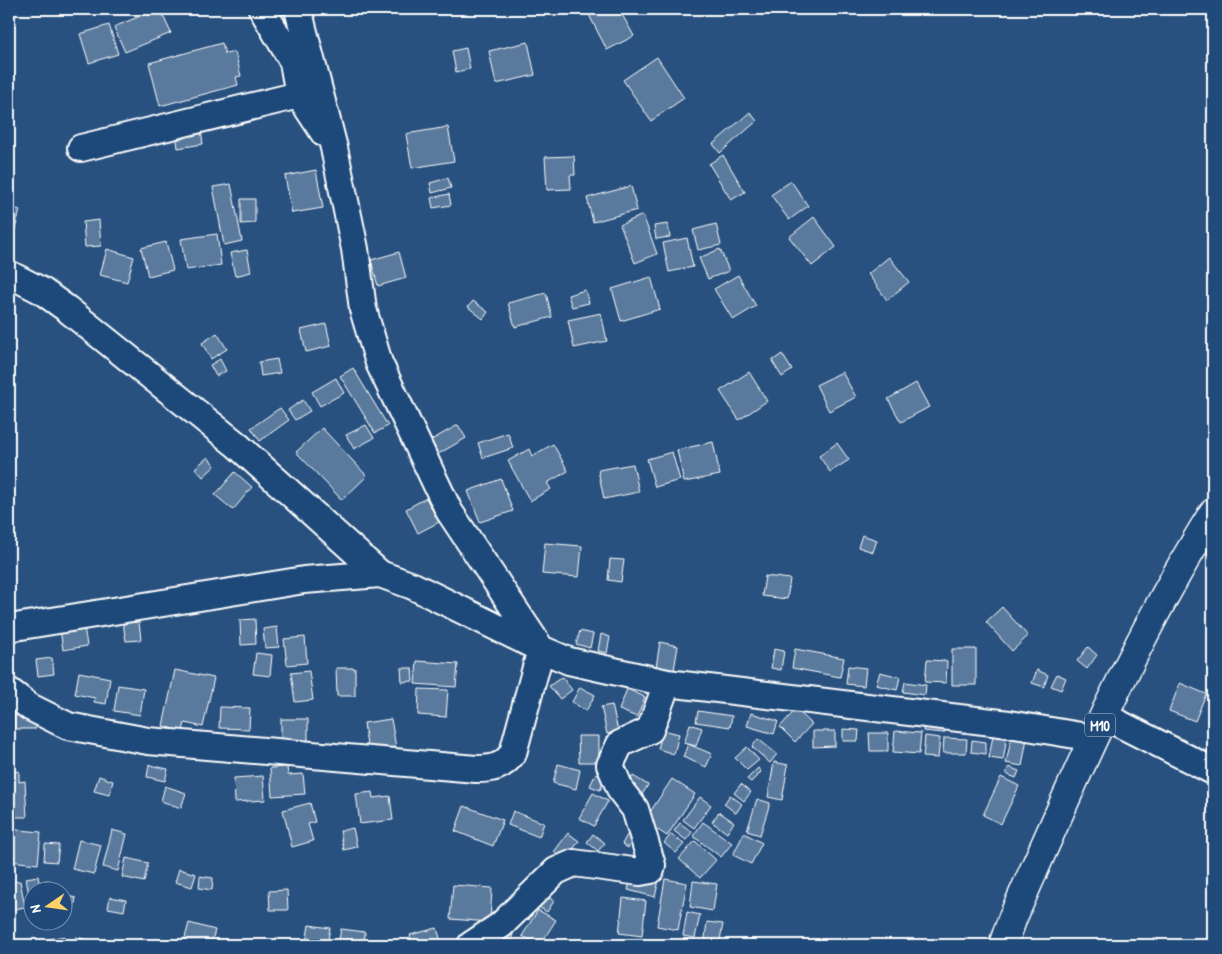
<svg xmlns="http://www.w3.org/2000/svg" width="1222" height="954" font-family="'Patrick Hand',sans-serif">
  <style>
    .building { fill: #5a7a9d; stroke: #fff }
    .lines { fill: none; stroke-linecap: round; stroke-linejoin: round }
    .minor-casing { stroke: #fff; stroke-width: 30 }
    .highway-casing { stroke: #fff; stroke-width: 31 }
    .minor { stroke: #1f4a7a; stroke-width: 26 }
    .highway { stroke: #1f4a7a; stroke-width: 28 }
    .labels { text-anchor: middle; dominant-baseline: central; stroke-width: 4; stroke-linejoin: round; paint-order: stroke }
    .shield { fill: #1f4a7a; stroke: #bcc9d7; stroke-width: 1 }
    .shield-label { font-size: 14px; font-weight: bold; fill: #fff }
  </style>
  <rect width="100%" height="100%" fill="#28517f"/>
  <filter id="ink" filterUnits="userSpaceOnUse"><feTurbulence type="fractalNoise" baseFrequency=".02" numOctaves="2"/><feDisplacementMap in="SourceGraphic" scale="10" xChannelSelector="R" yChannelSelector="G"/><feConvolveMatrix kernelMatrix="1 2 1 2 8 2 1 2 1" color-interpolation-filters="sRGB"/></filter>
  <g filter="url(#ink)">
    <path class="building" d="M157,9H160L171,33L125,52L114,27Z
      M591,9H619L634,36L607,50L587,11Z
      M109,25L118,54L89,63L80,34Z
      M528,42L535,75L496,84L489,51Z
      M222,43L225,54L235,52L241,76L236,77L238,85L160,106L149,63Z
      M466,48L470,69L456,72L452,51Z
      M657,57L684,98L651,121L623,80Z
      M750,112L757,121L720,153L713,144Z
      M448,127L454,161L412,168L406,134Z
      M201,129L203,144L178,148L176,133Z
      M723,155L745,192L731,200L709,164Z
      M574,156L575,175H570L571,189L547,190L545,157Z
      M316,170L323,208L292,213L285,176Z
      M448,178L451,188L432,193L430,183Z
      M791,181L808,206L789,220L771,195Z
      M231,184L242,241L224,245L213,187Z
      M631,186L637,210L593,222L587,198Z
      M449,194L451,205L433,208L431,198Z
      M241,199H255V223L241,224Z
      M9,207L20,210L12,241L9,240Z
      M643,215L657,254L635,263L620,225Z
      M814,217L836,247L812,266L789,237Z
      M99,220L101,246L85,247L83,222Z
      M668,224L670,237L656,239L654,226Z
      M716,224L721,245L698,250L693,230Z
      M217,234L221,265L186,270L181,239Z
      M687,238L693,267L669,272L663,243Z
      M166,242L173,270L148,276L141,248Z
      M107,249L134,257L127,282L100,275Z
      M720,249L729,271L708,279L699,258Z
      M247,250L251,272L235,276L230,253Z
      M399,252L406,278L378,286L371,260Z
      M889,257L909,282L887,300L868,274Z
      M738,275L756,306L733,320L714,289Z
      M651,277L660,309L621,321L612,289Z
      M585,290L589,303L572,307L568,295Z
      M546,293L552,317L515,327L508,303Z
      M473,301L488,312L483,319L468,307Z
      M601,313L607,341L574,348L568,320Z
      M326,324L331,346L306,352L301,330Z
      M217,333L227,349L211,359L202,343Z
      M782,354L792,370L782,377L772,361Z
      M220,359L226,371L216,376L210,365Z
      M277,359L280,373L261,376L259,362Z
      M353,368L388,426L375,433L340,376Z
      M749,372L767,401L739,420L720,391Z
      M842,372L856,397L829,411L816,385Z
      M336,378L344,393L320,406L312,392Z
      M916,383L929,407L901,422L888,399Z
      M303,400L310,411L295,420L288,410Z
      M280,408L289,420L260,441L251,428Z
      M366,425L374,438L354,449L346,435Z
      M458,425L466,438L433,457L426,443Z
      M322,428L367,476L342,500L296,452Z
      M508,433L513,448L483,458L478,443Z
      M713,442L720,475L684,482L677,450Z
      M837,443L849,460L830,472L819,456Z
      M553,444L568,471L547,483L551,489L530,501L508,461L529,449L532,456Z
      M672,452L680,480L655,487L647,459Z
      M208,457L215,466L203,477L195,468Z
      M633,464L639,492L604,499L598,470Z
      M235,472L252,487L233,510L215,495Z
      M501,479L513,511L480,522L468,491Z
      M426,498L439,522L418,533L406,509Z
      M862,535L877,540L873,552L858,547Z
      M545,543L582,546L579,577L542,574Z
      M610,559L624,560L621,582L608,580Z
      M765,576L790,579L787,599L762,596Z
      M1002,607L1028,636L1012,651L986,622Z
      M255,619L256,644L241,645L240,620Z
      M139,622L141,640L126,641L123,623Z
      M84,626L87,646L63,650L60,629Z
      M277,627L279,647L265,648L263,629Z
      M580,631L593,634L590,648L576,644Z
      M601,634L610,637L607,653L598,651Z
      M305,637L307,663L287,665L284,639Z
      M660,642L678,646L674,670L656,667Z
      M1088,647L1097,655L1087,669L1077,661Z
      M774,649L784,651L781,670L771,668Z
      M795,649L844,658L840,677L792,668Z
      M952,649H976V685H952Z
      M256,653L272,655L270,676L253,674Z
      M52,658L54,674L38,676L36,660Z
      M927,660L947,661L946,683L925,682Z
      M417,661L458,664L456,687L415,684Z
      M848,666L866,668L864,686L846,684Z
      M336,668H355V696H337Z
      M401,668H412L413,681L402,682Z
      M175,670L214,678L203,727L185,723L183,731L163,726Z
      M1037,670L1048,675L1044,687L1032,683Z
      M309,671L313,700L295,702L291,673Z
      M79,672L110,678L106,704L94,702L95,698L75,694Z
      M880,672L900,677L897,690L876,685Z
      M1057,674L1066,678L1061,690L1051,686Z
      M562,677L572,690L560,699L549,686Z
      M905,682L926,685L925,695L903,692Z
      M1180,683L1206,694L1195,721L1169,711Z
      M118,685L144,689L140,715L114,711Z
      M580,687L595,695L586,711L572,702Z
      M419,689L448,690L446,717L418,715Z
      M627,689L645,697L637,717L619,710Z
      M612,705L618,731L607,734L601,707Z
      M220,707L250,708L249,729L219,728Z
      M796,709L812,724L795,742L780,727Z
      M698,711L732,716L730,727L696,722Z
      M751,713L778,721L774,734L747,726Z
      M14,715H36V729H14Z
      M281,719H308V744H281Z
      M391,719L396,748L368,753L364,723Z
      M924,722L945,724L944,733L923,731Z
      M690,724L702,728L696,746L684,743Z
      M843,729L859,730L858,741H843Z
      M663,730L679,734L674,754L658,749Z
      M813,731H835V746L813,747Z
      M895,731L921,733L919,754L893,752Z
      M869,733H888V751H870Z
      M993,735L1007,737L1003,760L989,758Z
      M1012,735L1027,738L1022,766L1006,763Z
      M578,736H599V762H579Z
      M925,736L940,738L938,758L923,757Z
      M944,738L967,739L966,753H943Z
      M758,739L777,754L770,763L752,747Z
      M972,740L986,742V754L971,752Z
      M688,744L712,754L706,767L683,757Z
      M747,747L759,760L747,770L735,758Z
      M774,762L788,765L782,800L768,797Z
      M558,764L580,770L576,789L553,783Z
      M149,765L168,769L165,781L147,777Z
      M287,767L288,775L303,774L305,794L272,796L270,768Z
      M1009,767L1019,771L1016,778L1006,774Z
      M758,768L761,772L751,782L747,779Z
      M19,771V782L25,781L27,817H9V772Z
      M596,773L606,777L600,790L590,786Z
      M99,776L113,781L109,795L94,791Z
      M263,776L265,800L235,802L234,778Z
      M633,776L648,785L640,798L625,789Z
      M1001,777L1019,786L1001,824L983,815Z
      M672,779L695,794L667,836L644,821Z
      M741,784L751,792L744,801L734,793Z
      M165,786L186,793L181,808L161,801Z
      M372,792L373,798L390,796L393,820L360,824L356,794Z
      M593,793L608,801L594,826L579,818Z
      M730,795L742,804L736,813L724,804Z
      M700,797L711,805L694,828L683,820Z
      M757,799L770,803L760,835L747,831Z
      M310,803L315,822L308,824L313,841L292,847L283,810Z
      M464,806L503,820L493,846L455,831Z
      M513,811L544,823L539,837L508,825Z
      M719,812L734,822L727,833L712,822Z
      M703,822L732,843L721,857L693,836Z
      M680,823L692,832L686,840L674,831Z
      M353,828L357,847L344,850L340,831Z
      M9,829L41,832L38,864L9,861Z
      M112,830L127,834L118,871L103,867Z
      M568,833L579,841L565,860L554,852Z
      M744,833L762,843L751,864L733,855Z
      M593,834L605,843L598,851L587,842Z
      M671,834L684,844L676,853L664,843Z
      M627,835L633,839L628,848L622,844Z
      M79,840L101,845L94,874L72,869Z
      M695,841L716,860L700,878L679,859Z
      M45,844L59,845L57,862L44,861Z
      M126,858L148,863L144,882L122,877Z
      M179,869L196,874L192,887L175,882Z
      M632,873L659,880L655,897L628,890Z
      M38,876L39,882L49,880L51,892H32V901L30,902L26,878Z
      M200,876L213,878L212,890L199,888Z
      M665,879L687,883L678,930L657,926Z
      M20,881L25,907L9,910V883Z
      M693,881L717,884L713,911L690,907Z
      M453,885L492,888L490,922L450,919Z
      M287,890L288,910H270L269,891Z
      M538,891L554,901L547,912L537,906L529,920L523,917Z
      M62,895L76,898L73,913L62,911Z
      M110,897L126,900L124,911L108,908Z
      M623,898L646,901L642,936L619,933Z
      M538,910L556,920L540,945L522,936Z
      M687,912L700,915L695,938L683,936Z
      M707,922L723,924L719,945H704Z
      M189,923L215,930L211,945H183Z
      M309,925L330,928L327,945L306,943Z
      M504,926L514,928L511,945L500,944Z
      M437,928L442,945H413L410,935Z
      M341,929L365,932L364,945H338Z
      M64,936L65,945H51L50,939Z
      M76,937L88,940L87,945L74,944Z"/>
    <g class="lines">
      <g class="minor-casing">
        <path id="minor" d="M262,9L293,62L299,95
          M81,148L299,95L324,133
          M9,274L42,291L67,309L237,445L380,574
          M9,628L304,580L380,574L413,586L541,649L569,661L667,683L1009,724L1093,738
          M9,691L30,707L68,726L148,741L476,769C493,769 503,767 513,753L541,649L449,511L379,363L363,309L355,249L334,148L298,9
          M1104,716L1213,771
          M471,945L501,925L556,871L574,863L640,872L651,870L652,865L635,809L621,791L610,765L620,744L650,730L667,683"/>
      </g>
      <g class="highway-casing">
        <path id="highway" d="M1003,945L1013,917C1074,780 1133,641 1213,513"/>
      </g>
      <use href="#minor" class="minor"/>
      <use href="#highway" class="highway"/>
    </g>
  </g>
  <g class="labels">
    <rect class="shield" x="1085" y="713.5" width="30" height="23" rx="4"/>
    <g class="shield-label">
      <text x="1100" y="725">M10</text>
    </g>
  </g>
  <rect width="1222" height="954" fill="none" stroke="#1f4a7a" stroke-width="30"/>
  <rect x="15" y="15" width="1192" height="924" fill="none" stroke="#fff" stroke-width="2" filter="url(#ink)"/>
  <g transform="translate(48 906) rotate(257)"><circle r="24" fill="#1f4a7a" stroke="#7992af"/>
  <path d="M0-4L9 19L0 12L-9 19Z" fill="#ffd166"/>
  <text y="-8" font-size="14" font-weight="bold" text-anchor="middle" fill="#ffffff">N</text>
  </g>
</svg>
